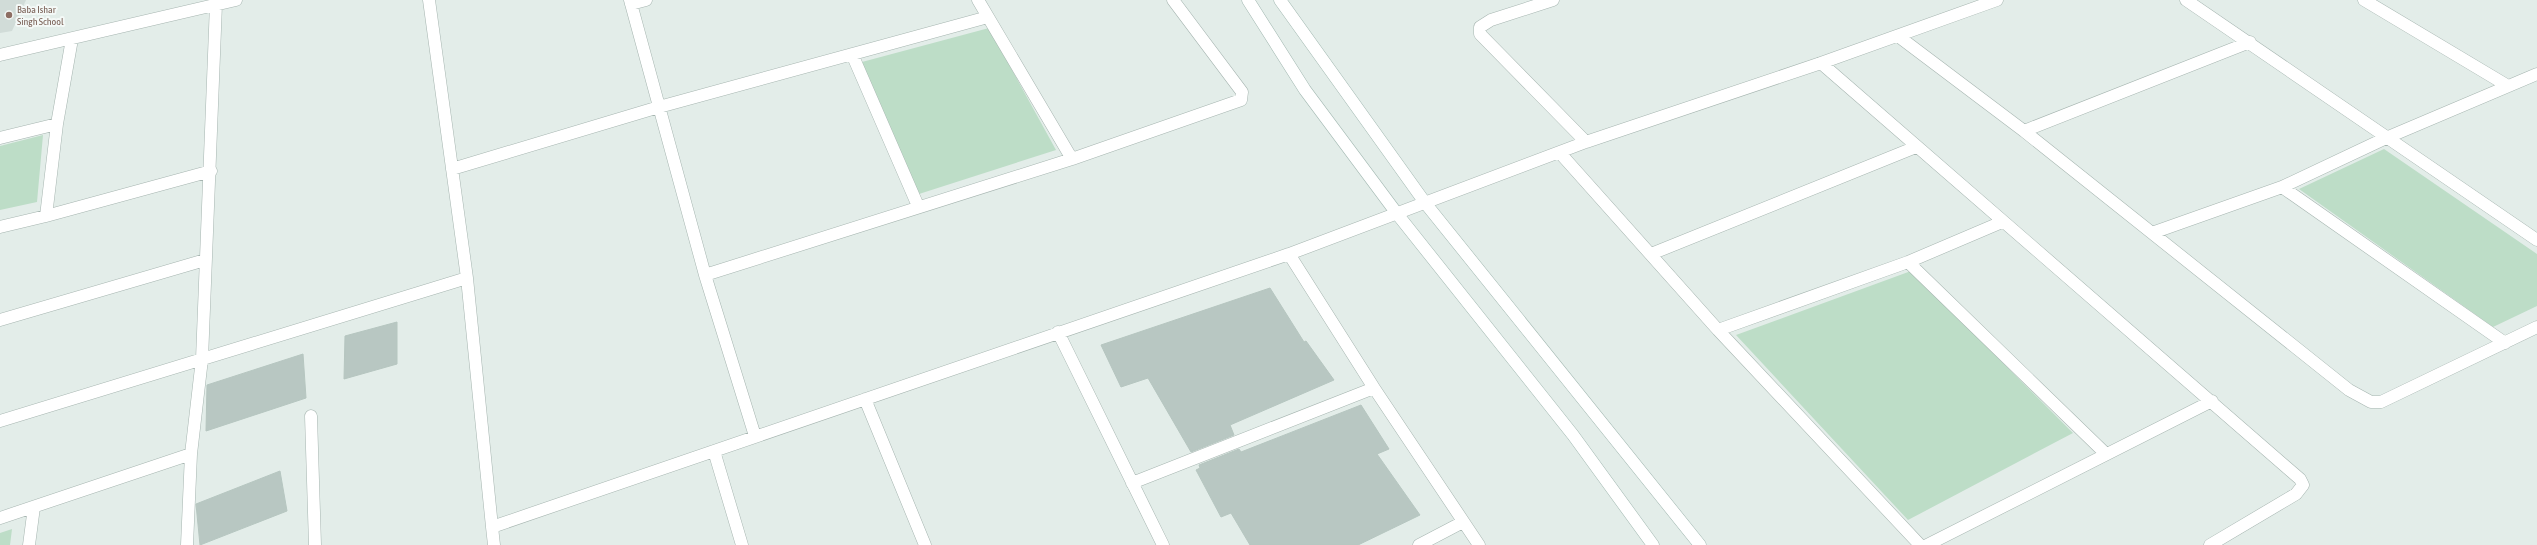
<svg xmlns="http://www.w3.org/2000/svg" width="2537" height="545" font-family="'Asap Condensed',sans-serif">
  <style>
    .built { fill: #d1dcd8 }
    .green { fill: #bdddc7 }
    .building { fill: #b8c7c2; stroke: #b6c6c0 }
    .lines { fill: none; stroke-linecap: round; stroke-linejoin: round }
    .street-casing { stroke: #a6b5b0; stroke-width: 13 }
    .secondary-casing { stroke: #a2b8b1; stroke-width: 13 }
    .street { stroke: #fff; stroke-width: 12 }
    .secondary { stroke: #fff; stroke-width: 12 }
    .education-dot { fill: #8d6e63; stroke: #f4f9f7; stroke-width: 1.5 }
    .labels { text-anchor: middle; dominant-baseline: central; stroke-width: 4; stroke-linejoin: round; paint-order: stroke }
    .education-label { font-size: 10px; fill: #785e54; stroke: #f4f9f7; text-anchor: start }
  </style>
  <rect width="100%" height="100%" fill="#e3ede9"/>
  <path class="built" d="M0,0H26L12,31L0,33Z"/>
  <path class="green" d="M989,28L1056,150L919,194L862,62Z
    M43,135L37,202L0,210V146Z
    M2384,149L2537,254V306L2493,327L2299,189Z
    M1911,271L2073,433L1908,520L1736,335Z
    M12,529L10,545H0V533Z"/>
  <path class="building" d="M1270,288L1304,342L1306,341L1334,380L1230,425L1234,435L1191,452L1148,378L1121,387L1101,345Z
    M397,322V364L344,379L345,336Z
    M303,354L306,398L206,431L207,385Z
    M1361,405L1389,449L1377,454L1420,515L1358,545H1250L1231,513L1221,517L1196,470L1200,468L1199,465L1239,449L1241,452Z
    M280,471L287,511L200,545L196,504Z"/>
  <g class="lines">
    <g class="street-casing">
      <path id="street" d="M429,0L467,278
        M630,0L705,275L755,436
        M1553,0L1491,20L1480,27V34L1586,142
        M2186,0L2537,240
        M2364,0L2508,86
        M631,4L646,0
        M1898,36L2024,131L2349,390L2371,402H2381L2537,327
        M852,54L918,206
        M0,55L236,0
        M1821,63L2300,479L2303,485L2296,494L2210,545
        M57,124L72,39
        M2024,131L2250,42
        M0,138L57,124L46,216L211,171
        M1560,153L1718,330L1920,545
        M1072,159L1241,100L1242,92L1173,0
        M452,169L659,107L988,17
        M2282,187L2505,343
        M0,227L46,216
        M2152,233L2282,187L2386,138L2537,74
        M1289,254L1374,388L1479,545
        M1651,254L1916,147
        M1908,262L2106,454
        M705,275L1072,159L978,0
        M0,320L205,260
        M1718,330L1908,262L2002,222
        M1058,332L1163,545
        M865,399L925,545
        M311,416L315,545
        M0,421L467,278L492,527
        M714,451L742,545
        M1132,483L1374,388
        M0,518L191,454
        M29,545L34,507
        M187,545L191,454L202,359L216,4
        M494,545L492,527L1289,254L1586,142L1821,63L1997,0
        M1419,545L1463,522
        M1927,545L2212,401"/>
    </g>
    <g class="secondary-casing">
      <path id="secondary" d="M1248,0L1305,90L1398,215L1573,435L1653,545
        M1280,0L1426,204L1700,545"/>
    </g>
    <use href="#street" class="street"/>
    <use href="#secondary" class="secondary"/>
  </g>
  <circle class="education-dot" cx="9" cy="15" r="4"/>
  <g class="labels">
    <g class="education-label">
      <text x="17" y="9">Baba Ishar<tspan x="17" dy="12">Singh School</tspan></text>
    </g>
  </g>
</svg>
